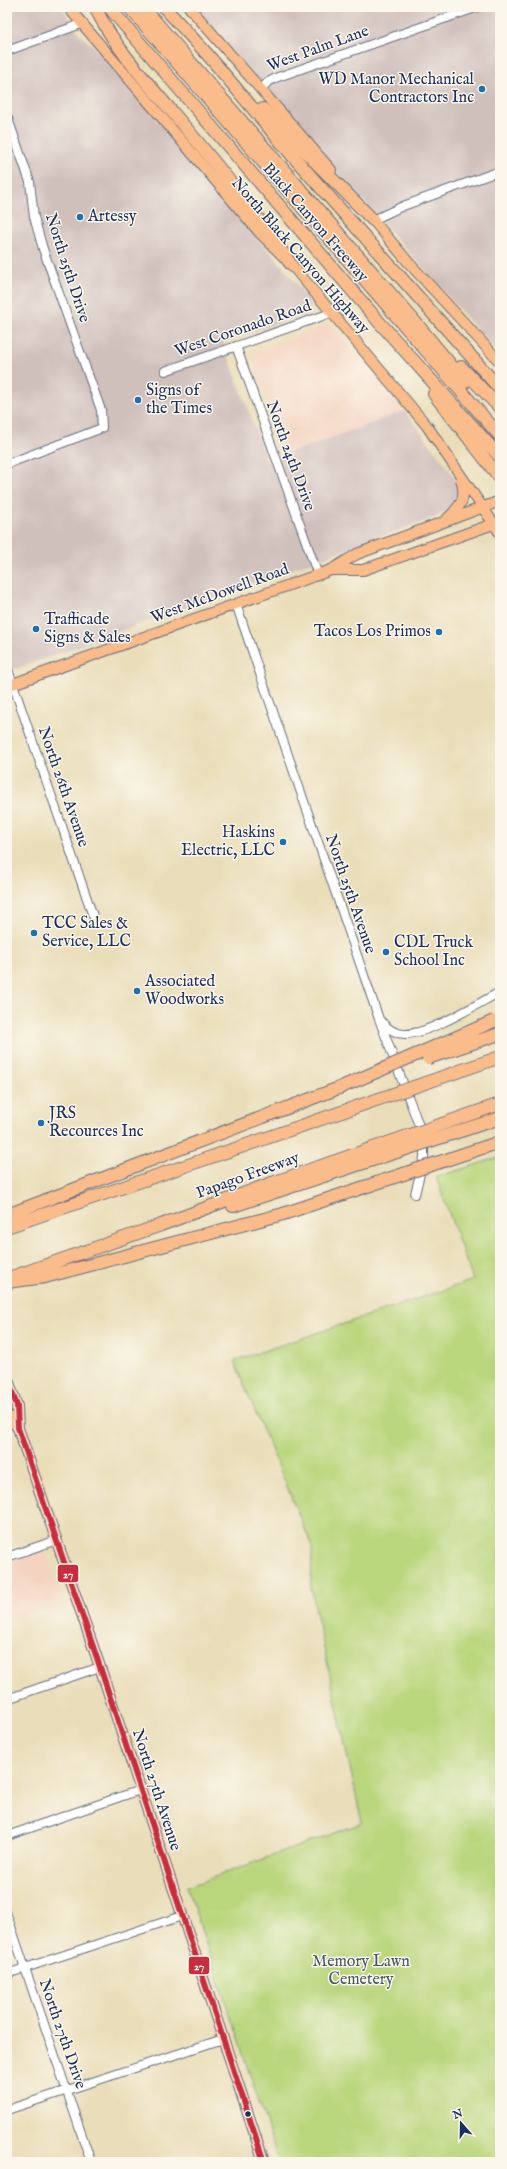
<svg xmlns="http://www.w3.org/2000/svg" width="507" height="2169" font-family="'IM FELL English',serif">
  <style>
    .built { fill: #f4d3c0 }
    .industrial { fill: #d0c0bc }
    .green { fill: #b9d67c; stroke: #6a826d }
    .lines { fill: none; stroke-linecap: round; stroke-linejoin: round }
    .minor-casing { stroke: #636c7e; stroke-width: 10 }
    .major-casing { stroke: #636c7e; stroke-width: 12 }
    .highway-casing { stroke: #636c7e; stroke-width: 14 }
    .minor { stroke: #fff; stroke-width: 8 }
    .major { stroke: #fabc8b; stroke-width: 10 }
    .highway { stroke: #fabc8b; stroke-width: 12 }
    .highway-bridge-casing { stroke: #636c7e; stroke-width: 14; stroke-linecap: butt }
    .highway-bridge { stroke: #fabc8b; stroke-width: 12 }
    .bus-1-casing { stroke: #fbf7ec; stroke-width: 9 }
    .bus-1 { stroke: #c62d3d; stroke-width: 6 }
    .poi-dot { fill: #1f6fb2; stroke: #fbf7ec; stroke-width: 1.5 }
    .bus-dot { fill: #1b2f5e; stroke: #fbf7ec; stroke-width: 1.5 }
    .labels { text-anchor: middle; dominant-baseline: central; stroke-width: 3; stroke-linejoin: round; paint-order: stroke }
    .street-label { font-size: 16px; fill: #1b2f5e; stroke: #fbf7ec }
    .poi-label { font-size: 16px; fill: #1b2f5e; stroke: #fbf7ec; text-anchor: start }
    .park-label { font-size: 16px; fill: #425966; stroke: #fbf7ec }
    .line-badge { stroke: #fbf7ec; stroke-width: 1.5 }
    .badge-label { font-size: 11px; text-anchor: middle; font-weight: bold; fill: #fff }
  </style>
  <rect width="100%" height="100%" fill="#fbf7ec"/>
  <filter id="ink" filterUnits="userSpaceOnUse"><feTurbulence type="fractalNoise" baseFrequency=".025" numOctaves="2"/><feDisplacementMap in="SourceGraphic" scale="8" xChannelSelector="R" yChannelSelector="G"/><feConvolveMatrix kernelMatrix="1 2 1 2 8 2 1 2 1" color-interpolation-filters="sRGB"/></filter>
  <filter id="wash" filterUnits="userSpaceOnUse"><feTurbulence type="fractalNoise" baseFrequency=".012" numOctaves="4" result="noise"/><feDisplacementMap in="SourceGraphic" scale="16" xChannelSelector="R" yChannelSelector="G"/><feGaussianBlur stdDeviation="0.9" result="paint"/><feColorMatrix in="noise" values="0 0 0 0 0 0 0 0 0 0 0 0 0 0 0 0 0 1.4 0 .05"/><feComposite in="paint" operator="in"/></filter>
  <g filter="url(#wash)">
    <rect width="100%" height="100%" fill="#eadeba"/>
    <path class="built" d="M331,323L405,411L285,455L251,356L254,352Z
      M40,1551L47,1554L63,1601L7,1619V1563Z"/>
    <path class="industrial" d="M7,7H62L80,35L96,48L309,298L311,308L307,313L223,342L267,461L405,411L457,480V496L450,509L433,518L7,672Z
      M194,7H500V355L315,146Z"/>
    <path class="green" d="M500,1157V2162H279L187,1887L362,1823L311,1588L312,1546L234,1361L473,1280L436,1177Z"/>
  </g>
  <g filter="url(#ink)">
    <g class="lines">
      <g class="minor-casing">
        <path id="minor" d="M7,51L81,24
          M261,89L268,82L278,77L478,7
          M7,116L30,182L34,217L43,249L101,410L102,428L7,464
          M373,220L403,206L500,171
          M236,346L318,575
          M165,371L331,313
          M236,604L379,1019L424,1139V1158L415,1194
          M7,667L93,916
          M381,1021C387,1028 394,1034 404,1034C428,1035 477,1004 500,992
          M7,1557L57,1540
          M7,1699L100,1667
          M7,1836L140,1790
          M7,1915L91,2162
          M7,1974L182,1916
          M7,2110L223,2039"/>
      </g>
      <g class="major-casing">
        <path id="major" d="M68,7L260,233L290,263L427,426L500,533
          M189,7L331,170
          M368,214L409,263L500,362
          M447,519C461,506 467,498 461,479
          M331,570H363L499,522
          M7,686L331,570L357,554L500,501
          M7,1377L17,1406L18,1428L100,1667L264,2162
          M7,1415L18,1428"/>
      </g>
      <g class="highway-casing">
        <path id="highway" d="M95,7C114,47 146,81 174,114C215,162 255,211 290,263
          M109,7L380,323L500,457
          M129,7L500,436
          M143,7L416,323L465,382
          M164,7L208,55L291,154L500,389
          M263,109L373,220
          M461,367L500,408
          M434,394L500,478
          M233,1206L275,1192
          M7,1215L339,1088
          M7,1227L258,1141
          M12,1277L161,1225L272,1183
          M7,1282L45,1277L283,1214"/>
      </g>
      <use href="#minor" class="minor"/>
      <use href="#major" class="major"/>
      <use href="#highway" class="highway"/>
      <g class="highway-bridge-casing">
        <path id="highway-bridge" d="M428,1058L499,1034
          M339,1088L494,1021
          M258,1141L500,1057
          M272,1183L500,1104
          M275,1192L500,1118
          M283,1214L500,1142"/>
      </g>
      <use href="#highway-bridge" class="highway-bridge"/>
      <g class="bus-1-casing">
        <path id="bus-1" d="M7,1377L17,1406L18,1428L100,1667L264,2162"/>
      </g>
      <use href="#bus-1" class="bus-1"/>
    </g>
  </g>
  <g class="poi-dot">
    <circle cx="482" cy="89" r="4"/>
    <circle cx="80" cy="217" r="4"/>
    <circle cx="138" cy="400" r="4"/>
    <circle cx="36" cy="629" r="4"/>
    <circle cx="439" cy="632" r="4"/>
    <circle cx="283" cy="842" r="4"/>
    <circle cx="34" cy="933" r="4"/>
    <circle cx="386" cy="952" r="4"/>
    <circle cx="137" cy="991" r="4"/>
    <circle cx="41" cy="1123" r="4"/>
  </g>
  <circle class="bus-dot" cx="248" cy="2114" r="3.5"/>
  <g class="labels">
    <g class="street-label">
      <text transform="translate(318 49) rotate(-20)">West Palm Lane</text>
      <text transform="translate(315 223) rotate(49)">Black Canyon Freeway</text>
      <text transform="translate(300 256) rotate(49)">North Black Canyon Highway</text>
      <text transform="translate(67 268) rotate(72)">North 25th Drive</text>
      <text transform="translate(243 329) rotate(-19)">West Coronado Road</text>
      <text transform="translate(290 456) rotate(70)">North 24th Drive</text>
      <text transform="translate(220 594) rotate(-20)">West McDowell Road</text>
      <text transform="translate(63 787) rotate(71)">North 26th Avenue</text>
      <text transform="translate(350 894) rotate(71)">North 25th Avenue</text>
      <text transform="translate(248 1176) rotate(-20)">Papago Freeway</text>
      <text transform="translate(156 1790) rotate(72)">North 27th Avenue</text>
      <text transform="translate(62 2034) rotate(71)">North 27th Drive</text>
    </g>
    <g class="poi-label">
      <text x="474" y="80" text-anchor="end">WD Manor Mechanical<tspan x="474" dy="18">Contractors Inc</tspan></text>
      <text x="88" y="217">Artessy</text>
      <text x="146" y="391">Signs of<tspan x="146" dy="18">the Times</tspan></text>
      <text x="44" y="620">Trafficade<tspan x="44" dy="18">Signs &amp; Sales</tspan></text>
      <text x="431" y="632" text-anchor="end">Tacos Los Primos</text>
      <text x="275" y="833" text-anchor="end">Haskins<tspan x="275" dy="18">Electric, LLC</tspan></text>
      <text x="42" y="924">TCC Sales &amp;<tspan x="42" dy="18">Service, LLC</tspan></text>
      <text x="394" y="943">CDL Truck<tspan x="394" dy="18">School Inc</tspan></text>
      <text x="145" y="982">Associated<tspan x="145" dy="18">Woodworks</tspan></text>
      <text x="49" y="1114">JRS<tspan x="49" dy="18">Recources Inc</tspan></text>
    </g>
    <g class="park-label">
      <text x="361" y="1962">Memory Lawn<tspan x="361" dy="18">Cemetery</tspan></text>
    </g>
  </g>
  <g class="line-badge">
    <rect x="57" y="1564" width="22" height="19" rx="4" fill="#c62d3d"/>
    <rect x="188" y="1956" width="22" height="19" rx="4" fill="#c62d3d"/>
  </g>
  <g class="badge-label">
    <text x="68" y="1578">27</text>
    <text x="199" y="1970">27</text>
  </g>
  <rect width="507" height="2169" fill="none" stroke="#fbf7ec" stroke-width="24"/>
  <g transform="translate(461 2123) rotate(340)" stroke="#fbf7ec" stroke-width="3" paint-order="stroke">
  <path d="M0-3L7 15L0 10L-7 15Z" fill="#1b2f5e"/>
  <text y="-6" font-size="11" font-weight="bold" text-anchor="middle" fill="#1b2f5e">N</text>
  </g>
</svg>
